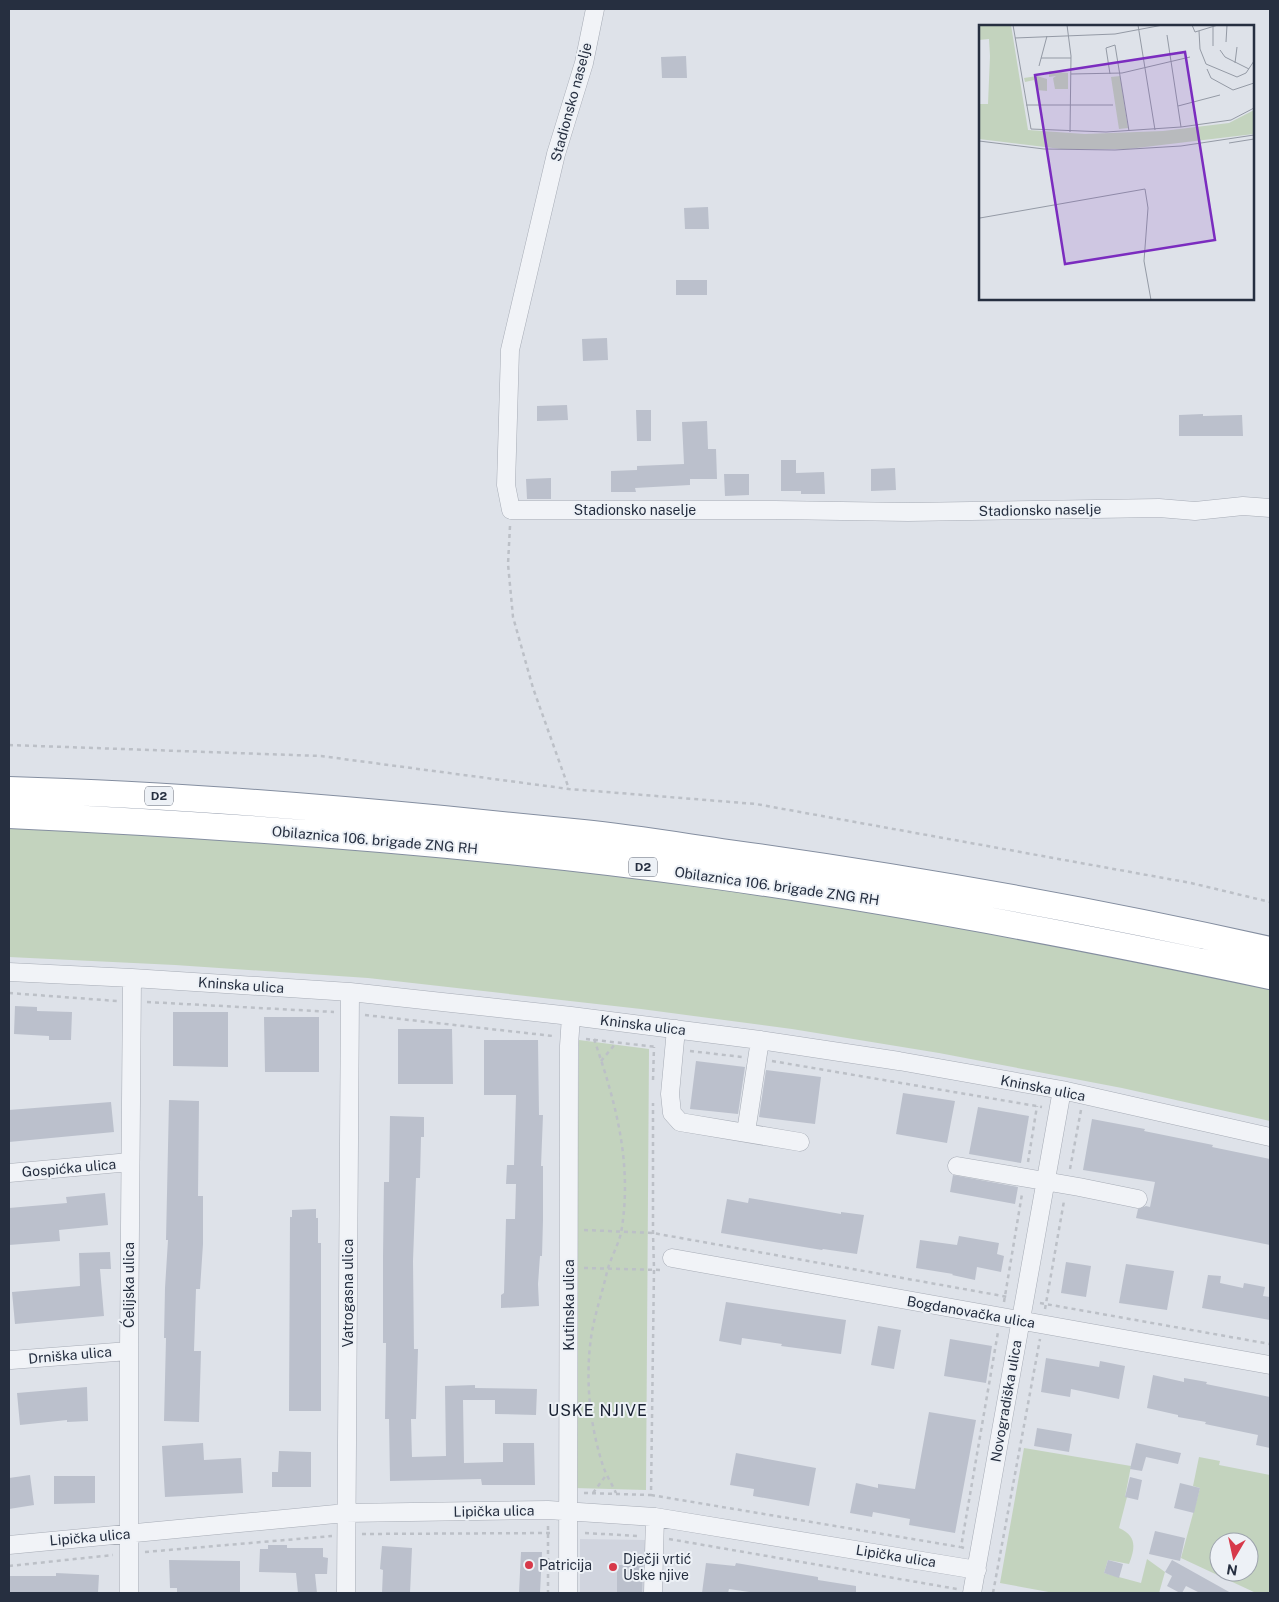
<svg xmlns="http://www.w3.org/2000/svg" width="1279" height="1602" font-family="'Public Sans',sans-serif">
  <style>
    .built { fill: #d0d4de }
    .green { fill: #c3d3be; fill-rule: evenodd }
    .building { fill: #bbc0cc }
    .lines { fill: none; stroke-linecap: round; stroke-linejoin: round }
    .minor-casing { stroke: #a7acb6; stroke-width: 19 }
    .highway-casing { stroke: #848ea0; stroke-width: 28 }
    .path { stroke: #bcc0c7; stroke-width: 2.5; stroke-dasharray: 4 4; stroke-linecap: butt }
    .minor { stroke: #f1f3f7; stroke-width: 18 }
    .highway { stroke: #fff; stroke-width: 26 }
    .poi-dot { fill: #d7394a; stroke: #edf1f6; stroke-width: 2 }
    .labels { text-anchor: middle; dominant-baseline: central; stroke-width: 4; stroke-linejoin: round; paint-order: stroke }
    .shield { fill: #edf1f6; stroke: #626977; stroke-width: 1 }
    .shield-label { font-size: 12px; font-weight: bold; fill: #262f40 }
    .street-label { font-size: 14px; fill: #262f40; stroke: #edf1f6 }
    .poi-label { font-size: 14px; fill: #262f40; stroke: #edf1f6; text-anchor: start }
    .quarter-label { font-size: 16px; letter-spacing: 1px; fill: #182031; stroke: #edf1f6 }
    .inset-road { fill: none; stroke: #949aa5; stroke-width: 1 }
    .view { fill: #7b2cbf; fill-opacity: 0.15; stroke: #7b2cbf; stroke-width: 2.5 }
    .inset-edge { fill: none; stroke: #262f40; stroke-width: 2.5 }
  </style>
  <rect width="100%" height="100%" fill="#dee2e9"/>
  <path class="built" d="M580,1539L646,1540V1593H580Z"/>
  <path class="green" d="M9,826L441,853L786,895L1270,986V1121L1122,1088L939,1053L792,1029L641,1009L368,978L175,965L9,957Z
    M579,1040L649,1049L646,1490L574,1488Z
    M1024,1448L1131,1466L1125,1497H1127L1119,1528C1136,1536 1136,1546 1129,1564L1108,1560L1104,1573L1141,1583L1147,1559L1165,1572L1159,1593H1054L1000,1583Z
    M1199,1457L1220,1461L1219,1465L1270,1475V1593H1256L1181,1558L1200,1488L1193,1486ZM1219,1542H1249V1572H1219Z"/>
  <path class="building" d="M686,56L687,78H662L661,57Z
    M708,207L709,229H685L684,208Z
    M676,280H707V295H676Z
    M607,338L608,360L583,361L582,339Z
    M567,405L568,420L537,421V406Z
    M636,410H651V441H637Z
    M1203,414V416L1242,415L1243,436H1179V415Z
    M707,421L708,449H716L717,479H690V485L635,488L636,492H611V471L637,470V466L684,464L682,422Z
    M781,460H796V473L824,472L825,494H801V491H781Z
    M895,468L896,490L871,491V469Z
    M724,474H749V495L725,496Z
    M551,478V499H527L526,479Z
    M15,1006L37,1007V1011L72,1012L71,1040H49V1036L14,1034Z
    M173,1012H228V1067L173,1066Z
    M264,1017H319V1072H265Z
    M398,1029H452L453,1084H398Z
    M484,1040H538L539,1115H543L541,1166H543V1220L542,1256H540L538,1284L539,1306L501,1308V1295L504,1293L506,1219H515L516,1184H506L507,1165H514L516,1095H484Z
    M696,1061L745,1067L738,1114L690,1109Z
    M766,1070L821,1077L815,1124L759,1117Z
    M903,1093L955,1101L947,1143L896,1134Z
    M169,1100L199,1101L198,1196H203V1244L200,1289H196L194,1351H201L199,1422L164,1421L166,1338H164L165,1288L168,1240H166Z
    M111,1102L114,1132L9,1142V1110Z
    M978,1107L1029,1116L1021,1163L969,1154Z
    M390,1116L424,1117V1137H421L420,1178H416L413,1261L414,1349H418L416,1419H411L412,1457L446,1456L445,1386L475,1385V1388L537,1389L536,1415L495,1414V1400H463L464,1463L503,1462V1443H534L535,1485H482L481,1479L390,1481L389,1419H385L386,1343H383V1256L384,1182H389Z
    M1092,1119L1145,1129L1144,1131L1213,1145L1212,1147L1270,1159V1245L1136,1218L1138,1209L1146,1206L1150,1207L1155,1182L1083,1170Z
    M953,1175L1018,1187L1015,1204L950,1192Z
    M105,1193L108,1225L59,1230L60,1241L9,1245V1208L67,1203L66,1197Z
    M749,1198L841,1214V1212L864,1215L857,1254L823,1249L822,1250L721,1233L727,1199L748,1203Z
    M316,1209V1218H318V1243H321V1411H289L290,1217H292V1210Z
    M959,1236L999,1243L997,1254L1004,1256L1001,1272L977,1267L975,1280L952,1275L953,1274L916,1268L920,1240L957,1245Z
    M110,1252L111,1269H100L104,1316L15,1324L12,1292L80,1286L79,1253Z
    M1066,1262L1091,1266L1086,1297L1061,1293Z
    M1126,1264L1174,1271L1167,1310L1119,1303Z
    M1208,1275L1221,1276L1220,1283L1243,1288L1244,1283L1265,1287L1263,1296L1270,1297V1320L1202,1308Z
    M726,1302L846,1320L841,1354L781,1346L782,1344L742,1338L741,1345L719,1341Z
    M878,1326L901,1330L894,1369L871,1365Z
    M950,1339L992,1346L986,1383L944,1376Z
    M1046,1358L1099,1367L1100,1361L1125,1366L1119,1399L1071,1389L1070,1397L1041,1392Z
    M1153,1375L1184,1382V1378L1207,1382L1206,1384L1270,1397V1448L1256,1445L1258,1435L1205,1424L1206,1422L1178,1417V1415L1147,1408Z
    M87,1387L88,1421L67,1422V1420L20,1425L17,1393Z
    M929,1412L976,1420L955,1533L909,1525L910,1519L873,1512L872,1517L850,1513L856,1483L878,1488V1484L915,1489Z
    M1037,1428L1072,1434L1069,1452L1034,1446Z
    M203,1443L204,1460L241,1458L243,1493L165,1497L162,1446Z
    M1136,1443L1181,1453L1178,1464L1146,1457L1142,1471L1130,1469Z
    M279,1451L311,1452V1487H272V1472H278Z
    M736,1453L816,1468L809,1506L753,1496L754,1489L730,1485Z
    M30,1475L34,1505L9,1509V1478Z
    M54,1476H95V1503L54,1504Z
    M1130,1477L1142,1480L1138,1500L1125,1497Z
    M1180,1483L1200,1488L1194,1513L1174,1508Z
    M1155,1531L1185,1538L1180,1561L1149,1554Z
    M268,1545H287V1548H323V1557L328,1558L327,1574H315L317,1593H298L296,1573L259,1572L260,1549H268Z
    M382,1546L412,1548L410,1593H382L383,1570L380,1569Z
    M521,1552H542L540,1593H519Z
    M169,1560L240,1561V1593H177V1588H170Z
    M1108,1560L1123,1564L1119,1578L1104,1573Z
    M1172,1560L1231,1593H1200L1186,1586L1182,1593H1180L1167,1586L1172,1576L1165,1572Z
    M706,1563L735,1566L736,1563L818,1577V1580L856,1586V1593H756L729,1589L728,1593H702Z
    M617,1565H643L642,1593H617Z
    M56,1573L99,1575L98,1593H9V1576H56Z"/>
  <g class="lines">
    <g class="minor-casing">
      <path id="minor" d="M595,9L584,63L556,154L510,350L506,485L511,510H775L908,512L1159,508L1195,511L1243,506L1270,508
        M9,972L132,978L350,992L571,1016L760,1040L899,1061L1062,1090L1270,1137
        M676,1029L670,1094L672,1113L680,1122L800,1142
        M746,1132L760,1040
        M957,1166L1079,1187L1138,1199
        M9,1173L130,1162
        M672,1258L1270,1365
        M11,1360L129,1351
        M9,1545L346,1513L548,1510L655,1517L977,1570
        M129,1593V1351L132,978
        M346,1593L350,992
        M568,1593L569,1046L571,1016
        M653,1593L655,1517
        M972,1593L1062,1090"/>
    </g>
    <g class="highway-casing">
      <path id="highway" d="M9,790C154,794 298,805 443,819C489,824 536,828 583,833C632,838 680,846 729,853C910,878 1091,910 1270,950
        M9,815C243,826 478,843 710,875C898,901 1085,937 1270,976"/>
    </g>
    <path class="path" d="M510,526L508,564L513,617L533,688L569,789
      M9,745L321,756L569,789L756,804L1191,883L1270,902
      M9,993L117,1001
      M147,1002L334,1012
      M365,1015L553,1036
      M586,1039L657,1047
      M594,1039C616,1103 633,1165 621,1233C618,1246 610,1259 607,1272C602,1294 594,1316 591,1338C585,1380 590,1426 603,1466C606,1475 612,1484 616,1493
      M690,1051L742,1057
      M601,1061L616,1043
      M772,1061L1042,1107
      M653,1080L654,1047
      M1028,1162L1037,1106
      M1070,1169L1081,1110
      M584,1230L653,1233L1008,1297
      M584,1268L661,1270
      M1004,1302L1022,1194
      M1040,1303L1270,1344
      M1045,1309L1064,1201
      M584,1493L651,1495L654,1269L653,1233V1103
      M593,1493L607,1474
      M651,1495L960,1547
      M548,1526V1593
      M585,1533L639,1536
      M362,1534L552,1533
      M669,1539L957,1589
      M964,1548L961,1547L998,1332
      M145,1552L332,1536
      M9,1566L113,1555
      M993,1593L1040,1339"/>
    <use href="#minor" class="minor"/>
    <use href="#highway" class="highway"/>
  </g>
  <g class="poi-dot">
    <circle cx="529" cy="1565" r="5"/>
    <circle cx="613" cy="1567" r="5"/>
  </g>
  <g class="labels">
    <g class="shield">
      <rect x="145" y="786.5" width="28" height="19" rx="4"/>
      <rect x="629" y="857.5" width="28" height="19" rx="4"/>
    </g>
    <g class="shield-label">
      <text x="159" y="796">D2</text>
      <text x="643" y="867">D2</text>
    </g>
    <g class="street-label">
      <text transform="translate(571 102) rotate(-75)">Stadionsko naselje</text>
      <text x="635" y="510">Stadionsko naselje</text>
      <text transform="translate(1040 510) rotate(-1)">Stadionsko naselje</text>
      <text transform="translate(375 840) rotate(5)">Obilaznica 106. brigade ZNG RH</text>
      <text transform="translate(777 886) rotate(8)">Obilaznica 106. brigade ZNG RH</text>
      <text transform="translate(241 985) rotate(4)">Kninska ulica</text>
      <text transform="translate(643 1025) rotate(7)">Kninska ulica</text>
      <text transform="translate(1043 1088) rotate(11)">Kninska ulica</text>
      <text transform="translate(69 1168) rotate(-5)">Gospićka ulica</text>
      <text transform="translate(129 1285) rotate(-90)">Ćelijska ulica</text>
      <text transform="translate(348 1293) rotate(-90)">Vatrogasna ulica</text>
      <text transform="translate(569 1305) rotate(-90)">Kutinska ulica</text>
      <text transform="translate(971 1312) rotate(10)">Bogdanovačka ulica</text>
      <text transform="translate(70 1355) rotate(-5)">Drniška ulica</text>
      <text transform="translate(1006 1401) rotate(-80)">Novogradiška ulica</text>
      <text transform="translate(494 1511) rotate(-1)">Lipička ulica</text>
      <text transform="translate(90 1537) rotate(-5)">Lipička ulica</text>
      <text transform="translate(896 1556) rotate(9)">Lipička ulica</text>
    </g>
    <g class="poi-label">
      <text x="623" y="1559">Dječji vrtić<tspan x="623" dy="16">Uske njive</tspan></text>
      <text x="539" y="1565">Patricija</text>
    </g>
    <g class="quarter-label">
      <text x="598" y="1410">USKE NJIVE</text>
    </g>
  </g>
  <g transform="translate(979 25)">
    <rect width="275" height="275" fill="#dee2e9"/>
    <path d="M0,0H32L49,105L106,109L184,106L250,98L275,85V109L149,124H82L0,114V79H9L11,31L10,14L0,15ZM70,46L89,48V64H76L74,53L77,51L70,52ZM58,51L68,54V66L58,65L55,55L46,57L45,53ZM141,51L149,103L140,104L132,52Z" fill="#c3d3be"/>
    <path class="inset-road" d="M34,0L52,104L127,107L202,102L252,95L275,83M88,0L92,31L91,107M159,0L176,105M213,0L216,7L239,0M220,6L221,24L227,39L258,52L267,48L275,36M188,10L202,102M36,13L136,9L184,0M247,17L248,0M234,21V2M241,25L246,32L270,44M62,33H92M256,38L258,22M60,41L68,11M228,44L232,53L254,65L275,58M92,49L143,48L211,32M131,49L127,23L136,20L150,106M47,80H134M199,81L241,70M0,116L65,124L136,125L202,121L275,110M250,118L275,114M1,193L166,164L169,183L165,236L172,275"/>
    <path class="view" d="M206,27L236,215L86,239L56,50Z"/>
    <rect width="275" height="275" class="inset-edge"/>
  </g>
  <rect width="1279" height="1602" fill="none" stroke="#262f40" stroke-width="20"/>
  <g transform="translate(1234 1557) rotate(189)"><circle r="24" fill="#edf1f6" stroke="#9da3ad"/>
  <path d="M0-4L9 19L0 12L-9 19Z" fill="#d7394a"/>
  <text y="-8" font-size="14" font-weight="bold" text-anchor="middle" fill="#262f40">N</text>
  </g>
</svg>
